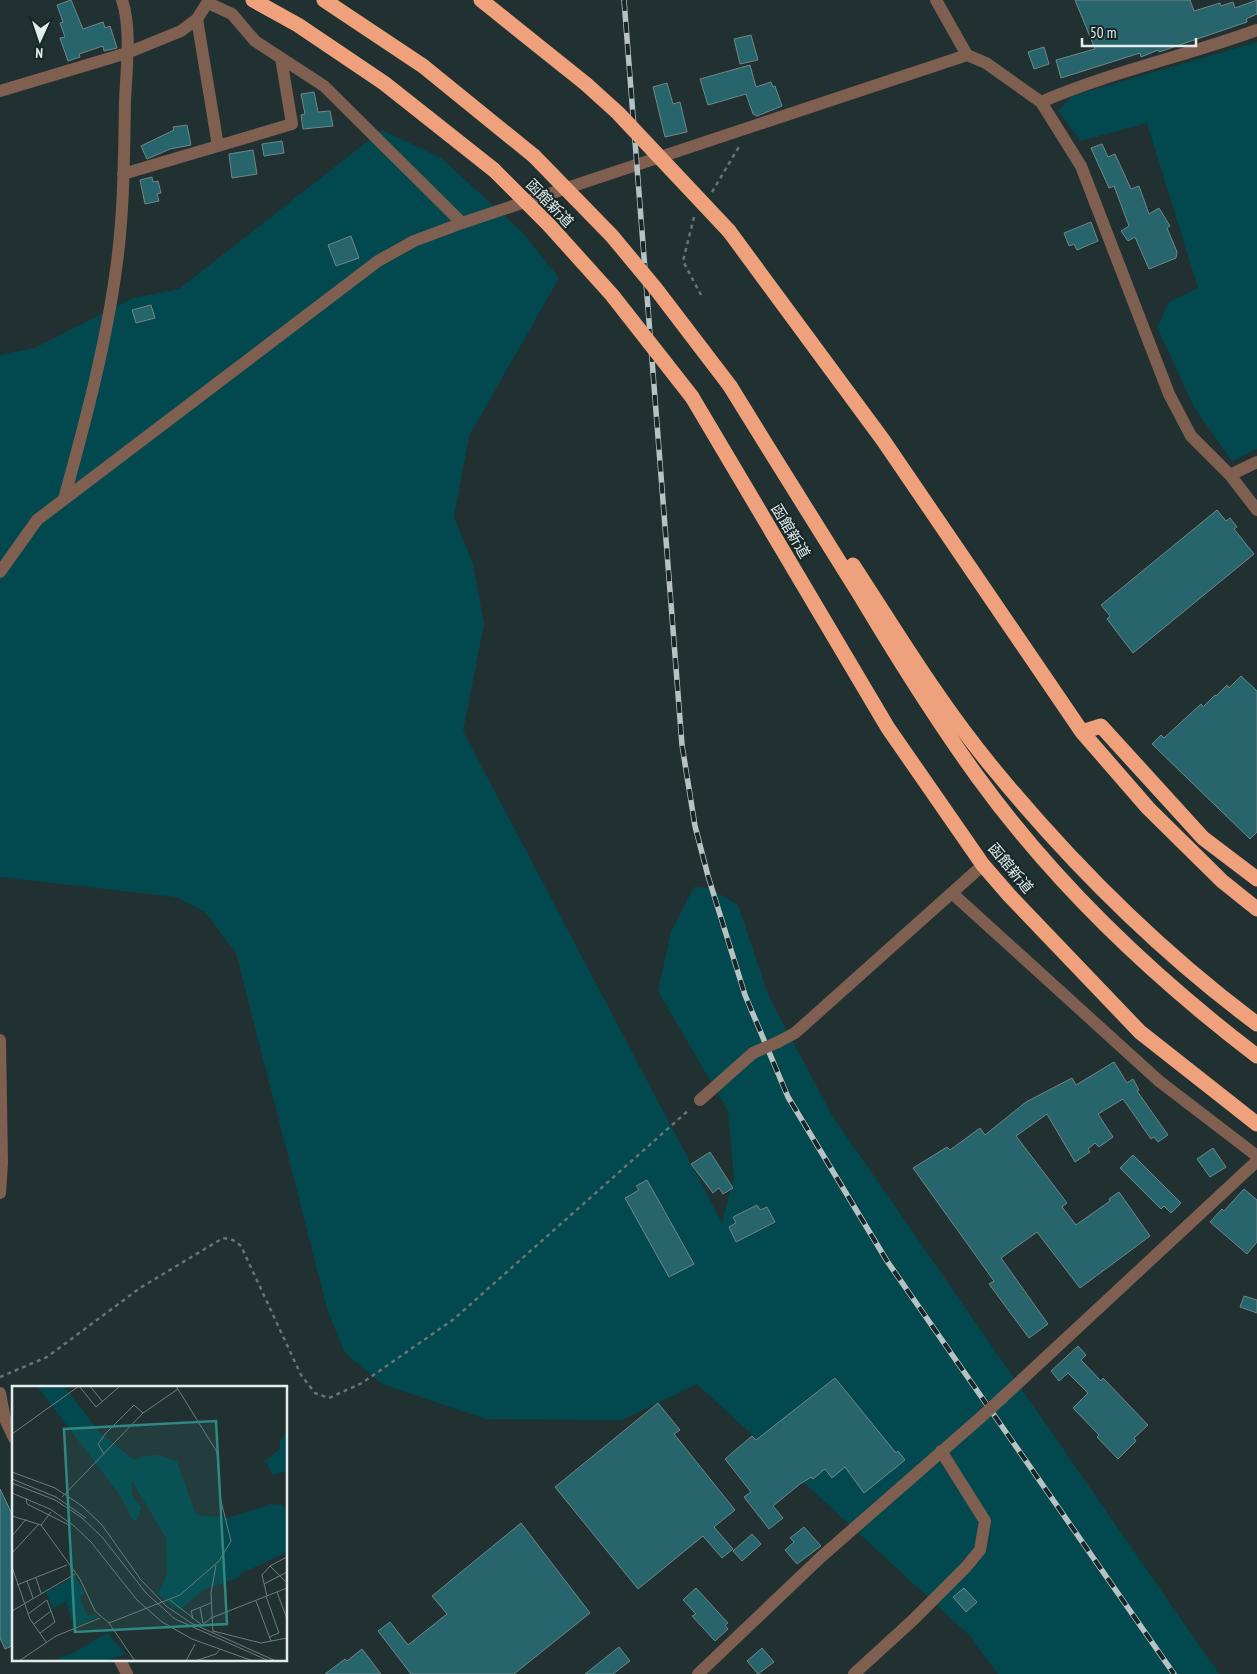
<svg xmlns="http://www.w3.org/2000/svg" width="1257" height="1674" font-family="'PT Sans Narrow','Noto Sans JP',sans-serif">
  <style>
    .green { fill: #02494f }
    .building { fill: #26656c; stroke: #738587 }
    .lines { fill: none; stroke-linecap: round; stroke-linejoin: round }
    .path { stroke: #667475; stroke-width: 2.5; stroke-dasharray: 4 4; stroke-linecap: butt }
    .minor { stroke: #7f5f50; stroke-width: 12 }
    .highway { stroke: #efa17b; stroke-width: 15 }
    .rail-casing { stroke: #b7c2c3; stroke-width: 5.5 }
    .rail { stroke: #172728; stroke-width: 4; stroke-dasharray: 11; stroke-linecap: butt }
    .minor-bridge { stroke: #7f5f50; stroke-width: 12 }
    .highway-bridge { stroke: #efa17b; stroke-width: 15 }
    .labels { text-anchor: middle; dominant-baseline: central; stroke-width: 4; stroke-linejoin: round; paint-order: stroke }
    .street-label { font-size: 15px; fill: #e2eced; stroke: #172728 }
    .inset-road { fill: none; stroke: #6e7c7d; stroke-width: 1 }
    .view { fill: #2f8881; fill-opacity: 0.15; stroke: #2f8881; stroke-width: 2.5 }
    .inset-edge { fill: none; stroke: #e2eced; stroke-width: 2.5 }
  </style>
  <rect width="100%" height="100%" fill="#213132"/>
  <path class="green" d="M1257,42V449L1232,461L1194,407L1157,327L1169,302L1198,288L1147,123L1081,141L1058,111L1072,96Z
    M382,130L441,158L521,231L559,278L469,436L454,517L473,564L484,624L463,731L722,1223L734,1177L728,1111L658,991L671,932L694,887L709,888L738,905L769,997L833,1117L1219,1674H998L968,1634L697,1384L622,1420L486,1419L382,1384L344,1352L327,1308L236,953L205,912L176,897L0,877V355L35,348L133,298L179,289Z"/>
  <path class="building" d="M71,0L83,29L103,22L105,28L110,26L117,48L104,51L103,46L79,54L80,57L68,61L60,38L65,37L60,23L63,22L57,5Z
    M1075,0H1190L1194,11L1220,3L1221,6L1233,2L1235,8L1257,0V14L1246,19L1247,22L1159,52L1158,50L1141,57L1140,53L1061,78L1056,60L1095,49Z
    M751,35L758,60L740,64L734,39Z
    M1044,47L1049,64L1034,69L1028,52Z
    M750,65L756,87L771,82L773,87L775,86L782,106L757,116L753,114L746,94L708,105L700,79Z
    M667,83L673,104L680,102L687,132L665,137L653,87Z
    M314,92L318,112L330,111L333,126L303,129L301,115L305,114L301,94Z
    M187,125L191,145L170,149L147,159L141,146L174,130L173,127Z
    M282,141L284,153L264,156L262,144Z
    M1102,144L1108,157L1115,154L1131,189L1139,186L1149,214L1159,208L1170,226L1167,228L1177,252L1176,258L1149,269L1135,237L1128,241L1121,231L1129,226L1114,186L1109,188L1091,148Z
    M253,150L257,174L232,178L229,154Z
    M152,177L153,182L158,181L161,193L157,194L159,201L145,204L140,180Z
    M1091,222L1098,241L1077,250L1074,244L1069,246L1064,233Z
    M351,236L359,258L336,266L328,245Z
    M151,305L155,318L136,323L132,310Z
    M1217,510L1226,521L1230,518L1237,527L1234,529L1254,554L1133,653L1107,619L1110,616L1101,605Z
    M1241,676L1257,691V832L1250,839L1152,744L1161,735L1164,738L1201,704L1203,707L1215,695L1216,696L1227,685L1229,688Z
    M1114,1062L1127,1083L1133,1079L1139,1090L1137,1091L1168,1135L1158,1142L1154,1137L1151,1139L1123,1099L1098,1114L1113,1137L1099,1147L1095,1143L1088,1149L1090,1152L1075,1162L1047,1114L1016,1136L1067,1203L1062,1207L1076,1225L1110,1201L1109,1199L1119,1192L1150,1236L1080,1288L1037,1232L1001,1258L1048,1324L1029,1338L989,1284L994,1281L913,1168L947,1147L950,1150L980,1128L985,1135L1026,1102L1072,1078L1076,1085Z
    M1213,1148L1226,1167L1210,1177L1197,1159Z
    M710,1152L733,1188L723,1194L719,1188L713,1193L691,1164Z
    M1133,1155L1181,1203L1171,1213L1164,1206L1161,1209L1120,1168Z
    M647,1180L694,1264L669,1277L625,1198L639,1190L636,1186Z
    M1244,1189L1257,1200V1242L1247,1254L1210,1222L1222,1209L1224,1211Z
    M757,1205L760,1210L767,1207L775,1222L736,1242L729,1227L736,1223L733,1217Z
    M1244,1296L1257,1300V1313L1240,1307Z
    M1078,1346L1086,1355L1081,1360L1101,1381L1103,1378L1148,1425L1134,1438L1136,1441L1118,1459L1097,1437L1099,1435L1073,1408L1088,1393L1068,1373L1059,1381L1051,1371Z
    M835,1378L896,1453L898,1451L905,1460L864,1493L845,1467L832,1478L825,1469L813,1479L811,1477L800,1484L773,1506L783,1518L769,1529L744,1497L751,1492L725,1459L752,1436L756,1440Z
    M658,1403L680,1430L674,1434L735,1510L714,1527L733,1549L722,1558L703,1536L638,1589L555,1487Z
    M0,1489L14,1518V1645L5,1649L0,1638Z
    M521,1523L590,1613L514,1674H411L378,1631L390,1622L408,1645L447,1614L432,1596Z
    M804,1527L821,1546L797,1564L785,1550L794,1542L790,1538Z
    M752,1534L761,1544L742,1561L733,1551Z
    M696,1588L728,1623L725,1625L728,1629L715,1641L692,1616L696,1614L683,1600Z
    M964,1588L977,1602L966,1612L953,1597Z
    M619,1647L630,1661L613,1674H585Z
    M762,1648L774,1662L758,1674L747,1661Z
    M362,1649L381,1674H325L345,1659L347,1661Z"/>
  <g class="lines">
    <path class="path" d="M712,192L740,145
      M694,217L683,261L701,295
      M0,1377L47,1357L140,1288L223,1238L233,1240L241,1246L301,1375L315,1393L329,1398L362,1383L454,1319L690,1109"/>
    <path class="minor" d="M936,0L967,55L986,63L1041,102L1081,166L1169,394L1191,436L1230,475L1257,510
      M208,3L232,14L255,41L324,86L462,223
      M197,19L218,146
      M0,91L127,53L181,31L197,19L209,0
      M1041,102C1110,72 1186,56 1257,30
      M123,174L292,124L281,58
      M1230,475L1257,462
      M64,499C85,423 107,341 117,262C124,209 124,155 125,102C126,72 132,29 122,0
      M0,572L37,520L378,261L414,241L462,223L967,55
      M953,894L1159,1081L1257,1156
      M0,1040L2,1163L0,1193
      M778,1042L795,1033L983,865
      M700,1100L753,1053
      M0,1393L5,1419L14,1438
      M1002,1398L1257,1161
      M120,1660L127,1674
      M698,1674L821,1557L980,1418
      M854,1674L913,1620L966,1567L980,1550L985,1521L941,1451"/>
    <path class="highway" d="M253,0L298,25L384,83L494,170
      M324,0L423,66L534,156
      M481,0L586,84
      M729,231L883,440L1082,732L1148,808L1222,881L1257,909
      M730,386C773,456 817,526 860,595C897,657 935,718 977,776C1055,884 1152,976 1257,1056
      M692,397L888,728L983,865L1009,895L1140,1032L1257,1124
      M853,565C897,633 940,704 992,767C1070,862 1158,950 1257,1024
      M1082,732L1101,726L1203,838L1257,879"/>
    <g class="rail-casing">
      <path id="rail" d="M624,0L682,745L695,826L708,876L745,995L788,1097L887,1261L1174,1674"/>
    </g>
    <use href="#rail" class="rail"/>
    <path class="minor-bridge" d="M753,1053L778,1042
      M980,1418L1002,1398"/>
    <path class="highway-bridge" d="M586,84L618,113L729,231
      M534,156L612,236L656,289L730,386
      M494,170L549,225L612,295L692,397"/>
  </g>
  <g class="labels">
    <g class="street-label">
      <text transform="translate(550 203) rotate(46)">函館新道</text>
      <text transform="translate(791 531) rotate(59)">函館新道</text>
      <text transform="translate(1011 868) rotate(50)">函館新道</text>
    </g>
  </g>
  <g transform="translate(12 1386)">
    <rect width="275" height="275" fill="#213132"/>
    <path d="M25,0H52L87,46L122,74L131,70L147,69L165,76L184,129L215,132L260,118L270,119L275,124V166L228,188V191L191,204L168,224L161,221L146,208L155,188L154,152L120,95V108L129,122L125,135L120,133L107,108ZM275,47V85L261,89L253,75L268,63V54ZM63,190L73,206L68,211L75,230L83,228L86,231L62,241L54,215L41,223L34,206ZM95,247L114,268L92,275H40L61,267Z" fill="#02494f"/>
    <path class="inset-road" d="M67,0L84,21L108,0M78,0L90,15M0,48L67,0M92,68L86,58L94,47L122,19L131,27M0,86L43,102L70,120L90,139L129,194L154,220L179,237L264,275M0,93L44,111L74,132M0,97L43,114L69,131L90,151L134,207L163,233L257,275M0,107L38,123L61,139L79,156L125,214L150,236L180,253L241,275M50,111L131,27L166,3M14,112L15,118L57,139M0,130L29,139L68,193L83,225L97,237L123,275M29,139L39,126M0,150L14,133M0,167L27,138M258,180L275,197M0,181L18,233L34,256M24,192L29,207M15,195L21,212M252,198L275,186M5,199L55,179M265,206L275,233M254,210L267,247L257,251M255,210L250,189L258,180L275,171M158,214L190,239M244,215L259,255M188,221L191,237M0,225L63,188M16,228L35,214L43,236L28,247M181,233L179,225L199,217M97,237L168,209L207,175L219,155L208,111L205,66L164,0M22,238L39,225M189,240L199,232L275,202M201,245L249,257L275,252M201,246L199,207L204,179M7,275L44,250L88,232M174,275L183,258M183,275L204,268L208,263"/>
    <path class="view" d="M204,35L215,238L63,246L52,43Z"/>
    <rect width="275" height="275" class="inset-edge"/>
  </g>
  <g transform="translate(40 40) rotate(183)" stroke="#172728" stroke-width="4" paint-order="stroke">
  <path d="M0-4L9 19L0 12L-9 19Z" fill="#e2eced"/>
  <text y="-8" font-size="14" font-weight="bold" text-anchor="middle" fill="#e2eced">N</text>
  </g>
  <path d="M1082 38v8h114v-8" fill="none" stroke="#e2eced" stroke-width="2.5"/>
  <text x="1090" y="38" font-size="15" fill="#e2eced" stroke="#172728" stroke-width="4" paint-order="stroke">50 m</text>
</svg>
